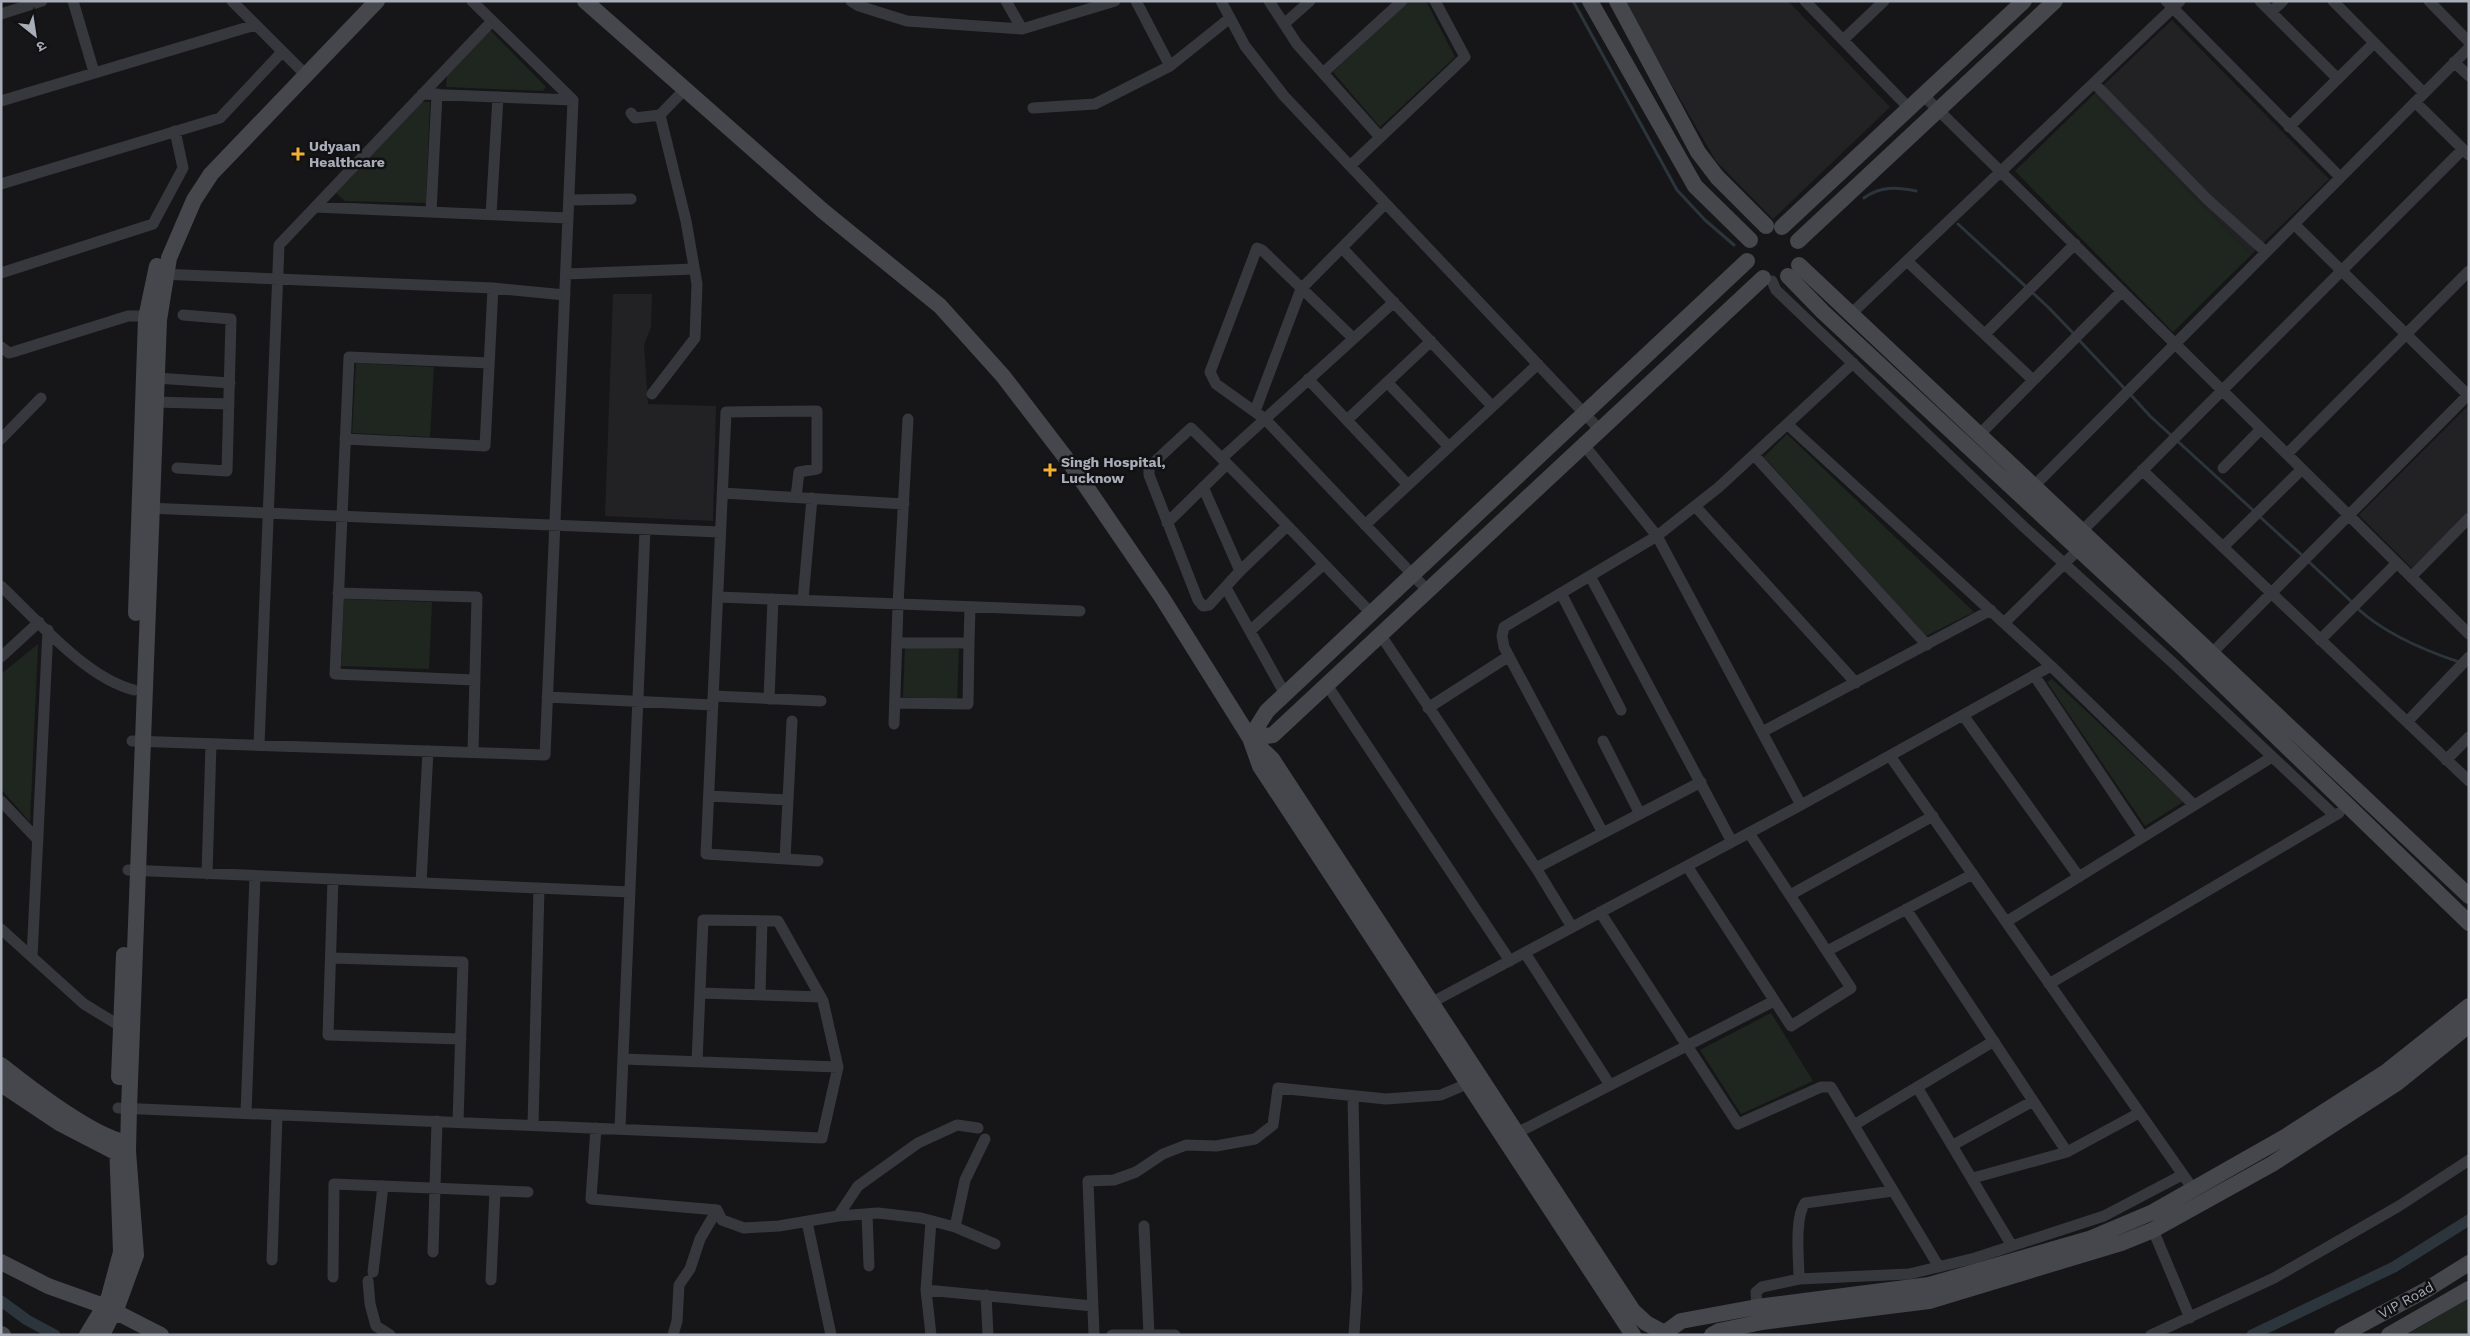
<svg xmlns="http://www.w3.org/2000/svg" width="2470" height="1336" font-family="'Work Sans','Noto Sans Devanagari',sans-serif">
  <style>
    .built { fill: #222225 }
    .green { fill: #1e261f }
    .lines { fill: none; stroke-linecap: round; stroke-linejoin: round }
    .stream { stroke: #2c353c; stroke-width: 3 }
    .canal { stroke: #2c353c; stroke-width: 11 }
    .street { stroke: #37383d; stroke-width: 11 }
    .secondary { stroke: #45474d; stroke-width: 16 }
    .poi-dot { fill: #f2b134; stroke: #111113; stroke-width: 2 }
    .labels { text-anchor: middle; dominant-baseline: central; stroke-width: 5; stroke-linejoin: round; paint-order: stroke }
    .poi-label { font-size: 14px; font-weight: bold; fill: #a8adb8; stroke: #111113; text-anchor: start }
    .street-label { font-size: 14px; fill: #a8adb8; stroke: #111113 }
  </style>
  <rect width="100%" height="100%" fill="#161618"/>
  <path class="built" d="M1623,1H1788L1890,107L1773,219L1716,161Z
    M2172,20L2329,179L2251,255L2094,94Z
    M613,294H652L651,327L644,345L648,404L716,406L713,521L605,516Z
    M2468,406L2469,511L2412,568L2359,515Z"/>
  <path class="green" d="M1409,1H1426L1455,57L1380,127L1333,72Z
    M490,30L546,87L543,91L446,87L447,76Z
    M2094,94L2251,255L2173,332L2015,171Z
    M422,102H430L426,203L345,201L336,193Z
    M356,363L434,367L430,437L352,433Z
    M1787,434L1974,612L1926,636L1764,457Z
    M344,599L432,602L429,669L341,666Z
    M38,644L30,822L1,789V674Z
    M905,647L959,649L957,699L903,697Z
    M2052,679L2183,802L2145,826L2047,682Z
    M1771,1013L1813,1081L1741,1114L1700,1050Z
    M2469,1298V1335H2406Z"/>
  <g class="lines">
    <path class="stream" d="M1573,1L1677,190L1705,220L1734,245
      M1864,198C1880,186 1897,187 1916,191
      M1958,224L2048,307L2074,334
      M2078,339L2125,389
      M2130,394L2150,416L2254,511
      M2259,516L2304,557
      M2308,561L2353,603
      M2357,608C2385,634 2423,650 2459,662"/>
    <path class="canal" d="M1,1301L27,1320L55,1335
      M2252,1335L2394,1267L2469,1220"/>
    <path class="street" d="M73,1L94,72
      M232,1L306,75
      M851,1L859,6L907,21L1022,29L1115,1
      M1006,1L1022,29
      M1136,1L1170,66
      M1221,1L1245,46L1284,96L1600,430
      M1269,1L1297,44L1380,137
      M1805,1L1909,108
      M2166,1L2340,177
      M2260,1L2338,79
      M2333,1L2424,93
      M2429,1L2469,42
      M2271,12L2283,1
      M1,14L42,1
      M1284,24L1310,1
      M1843,40L1884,1
      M2454,62L2469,76
      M1323,73L1402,1
      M2094,83L2207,199L2266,252
      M422,94L573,100
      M1923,95L2469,634
      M1,101L255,25
      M2415,102L2469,155
      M1033,108L1095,104L1170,66L1230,18
      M631,113L635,118L660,115
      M2289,127L2374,43
      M1350,166L1465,57L1435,1
      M1,184L220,118L282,52
      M569,200L631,199
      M315,207L568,218
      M431,212L437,94
      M491,215L498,97
      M2294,224L2469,396
      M1342,248L1492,406
      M1907,261L2033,380
      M1,273L153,224L183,168L175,131
      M160,274L493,288L565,295
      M566,274L694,269
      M1772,281L1776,290L2024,527L2173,663L2334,815
      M1851,314L2180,1
      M1985,334L2075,244
      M1353,338L1262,250L1257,248L1210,372L1216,384L1265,419L1428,591
      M1,347L9,353L13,352L128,316H147
      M156,378L230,383
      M1308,379L1408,485
      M1387,382L1449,447
      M652,394L695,338L697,284L686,221L660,115L685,89
      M155,402L229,404
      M1255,411L1301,289L1385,204
      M1347,420L1431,341
      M1787,424L2051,666L2194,805
      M1979,435L2122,291
      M1,439L41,398
      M345,439L485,446L493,288
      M1584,445L1657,536L1801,805
      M2287,454L2469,271
      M1754,455L1927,645
      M1222,458L1394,302
      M177,468L227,471L231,319L183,315
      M2223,468L2261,429
      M2142,470L2469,781
      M1203,487L1240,571
      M2030,490L2469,48
      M722,493L904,504
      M796,497L799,472L817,469V411L726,412L706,854L818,861
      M1695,506L1856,683
      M146,508L720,532
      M1167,523L1227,464
      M1365,525L1538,364
      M1287,526L1240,571L1209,605L1203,606L1198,600L1149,475V467L1191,428C1253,488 1311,551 1371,613
      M2223,547L2302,469
      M1590,576L1732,842
      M2411,577L2469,518
      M1,586C37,620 86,678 134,690
      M1226,588L1285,694
      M338,593L477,597L473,752
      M1561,593L1621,710
      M718,597L1080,611
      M803,600L812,498
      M2004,623L2079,549L2082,531L2463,149
      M1251,630L1324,564
      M1380,634L1536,868L1572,927
      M2320,640L2397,563
      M969,643L970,607
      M2212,653L2469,394
      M1,657L39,622
      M2034,675L2143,837
      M475,680L335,674L349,357L489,363
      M1327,685L1510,961
      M713,696L821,701
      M547,697L713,705
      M769,699L773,599
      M895,703L968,704L969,643H897
      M1428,708L1509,656
      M1963,715L2079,877
      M2407,722L2469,657
      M894,724L898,604L908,419
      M1762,732L1991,610
      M132,741L545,755L573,100L472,1
      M1603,741L1640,814
      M259,745L279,245L492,21
      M1890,756L2193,1189
      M2446,760L2469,737
      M709,796L788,800
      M1,801L38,840
      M1603,833L1504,647L1502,636L1504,627L1657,536L1719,487L1853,363
      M785,859L792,721
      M1687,866L1791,1026L1851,988L1749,833
      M1536,868L1701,782
      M128,870L630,892
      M207,874L211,744
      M333,879L328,1035L461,1039
      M421,883L428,751
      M1790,895L1933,816
      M1906,909L2067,1152
      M1600,912L1738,1124L1821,1087H1831L1939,1267
      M2006,922L2272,757
      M1,929L84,1004L120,1026
      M1827,951L1973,874
      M1525,953L1610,1085
      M32,957L48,630
      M331,958L463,962L458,1122
      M2049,984L2339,813
      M700,993L821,997
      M760,995L762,921
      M1425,1006L1801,805L2051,666
      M623,1059L838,1067
      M1917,1087L2012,1246
      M1353,1096L1357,1289L1354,1335
      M118,1108L822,1138L838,1067L823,1001L778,921L703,920L697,1062
      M246,1113L255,876
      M533,1125L539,888
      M1854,1125L1994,1041
      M596,1128L591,1199L717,1210
      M620,1129L645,529
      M1511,1136L1774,1001
      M1953,1145L2033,1101
      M1973,1178L2067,1152L2139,1113
      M717,1210L722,1220L744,1228L779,1226L838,1216L878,1213L921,1218L955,1227L995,1244
      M867,1214L869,1266
      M838,1216L858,1186L918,1143L957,1125L978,1128
      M931,1221L926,1290L931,1335
      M807,1222L831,1335
      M1144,1226L1149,1334
      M955,1227L965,1180L985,1139
      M2153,1230L2190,1318
      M433,1252L437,1121
      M272,1260L277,1115
      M373,1272L383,1186
      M333,1277L334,1184L528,1192
      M1799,1279C1799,1260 1794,1218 1805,1203L1893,1191
      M491,1280L495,1191
      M368,1281L370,1304L376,1326L390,1335
      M926,1290L1093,1306
      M986,1295L988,1335
      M1757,1307L1756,1292L1762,1287L1799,1279L1909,1274L1975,1258L2104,1216L2182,1175
      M673,1335L677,1321L679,1285L690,1269L700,1239L717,1210
      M1094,1335L1088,1181L1114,1180L1136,1172L1163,1154L1186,1145L1216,1146L1255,1139L1273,1125L1278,1088L1386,1099L1441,1095L1469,1083
      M1112,1335H1175
      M2151,1335L2274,1278L2399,1206L2469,1160"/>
    <path class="secondary" d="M585,1L823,211L940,306L1003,376L1072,466L1161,596L1250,738L1260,766L1633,1335
      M1590,1L1695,186L1750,240
      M1617,1L1698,152L1717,177L1766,226
      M1782,227L2024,1
      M1798,241L2055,1
      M1799,265L2469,896
      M1788,276L1823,312L2186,649L2469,923
      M136,613L146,318L157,266
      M1250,738L1273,735L1763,278
      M1250,738L1267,711L1747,261
      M1254,742L1272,759L1633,1311L1646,1323L1668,1335
      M1,1065C30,1088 93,1137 128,1143
      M119,1077L124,955
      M1,1084L61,1124L117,1153L126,1155
      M1,1262L48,1286L101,1305
      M108,1300L121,1252L117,1144
      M101 1309a8 8 0 1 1 16 0a8 8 0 1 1-16 0Z
      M117,1307L136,1255L128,1151L129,1108L159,320L169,258L194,200L211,174L377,1
      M116,1312L161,1335
      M1,1334L3,1335
      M87,1335L101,1312
      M102,1335L111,1317
      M1662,1335L1681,1321L1757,1307L1929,1285L2089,1239L2153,1212L2285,1137L2386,1072L2469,1006
      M1712,1335L1719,1331L1762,1322L1929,1301L2121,1243L2153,1230L2272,1164L2397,1083L2469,1025
      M2342,1335L2426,1290L2469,1263
      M2389,1335L2469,1289"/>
  </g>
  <g class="poi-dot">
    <path d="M295.5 146.5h5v5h5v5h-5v5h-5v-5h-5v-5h5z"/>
    <path d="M1047.5 462.5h5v5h5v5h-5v5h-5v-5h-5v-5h5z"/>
  </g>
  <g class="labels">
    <g class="poi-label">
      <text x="309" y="146">Udyaan<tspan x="309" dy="16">Healthcare</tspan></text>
      <text x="1061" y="462">Singh Hospital,<tspan x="1061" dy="16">Lucknow</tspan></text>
    </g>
    <g class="street-label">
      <text transform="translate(2406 1300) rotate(-29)">VIP Road</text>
    </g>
  </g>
  <rect width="2470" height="1336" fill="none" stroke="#a8adb8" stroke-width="5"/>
  <g transform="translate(35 35) rotate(150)" stroke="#111113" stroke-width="4" paint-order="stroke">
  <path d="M0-4L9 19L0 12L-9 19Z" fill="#a8adb8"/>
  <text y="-8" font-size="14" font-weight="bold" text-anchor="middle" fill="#a8adb8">उ</text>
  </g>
</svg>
